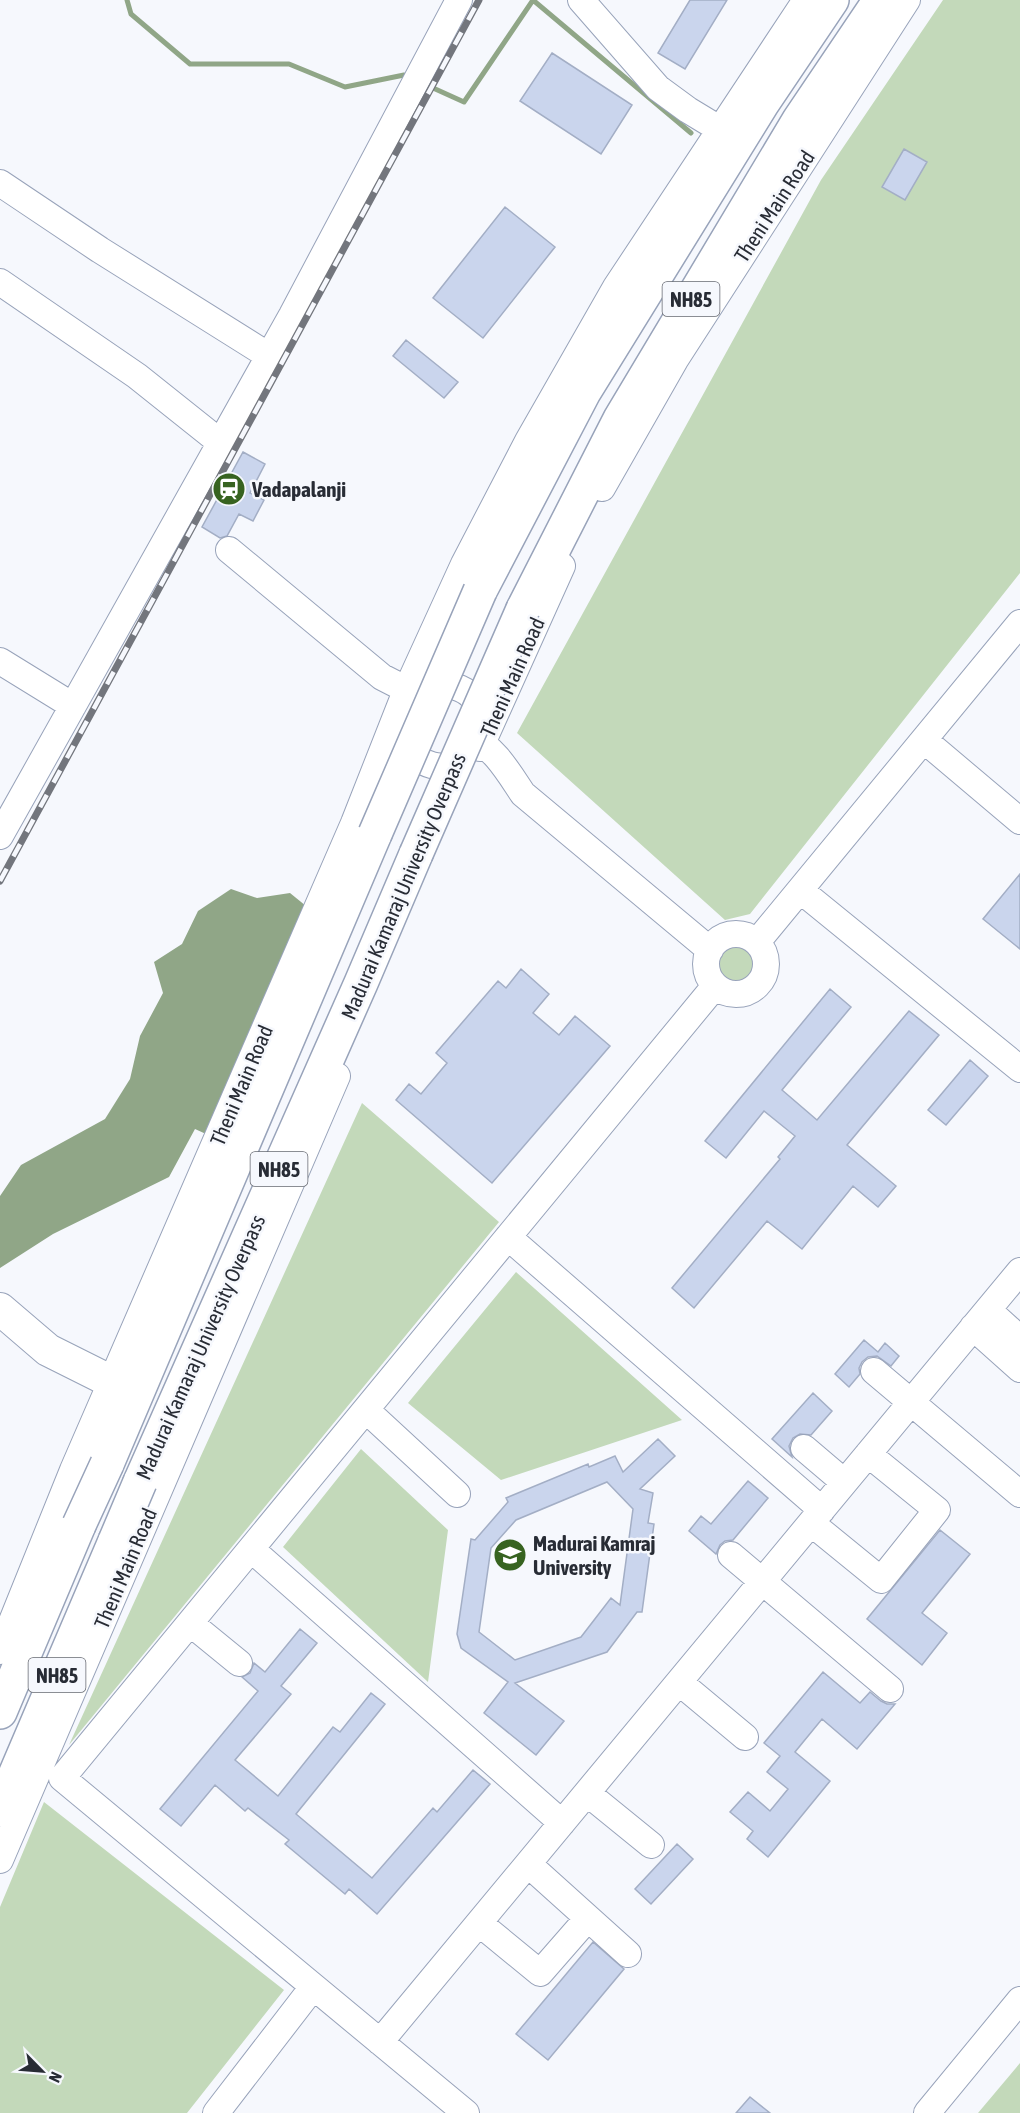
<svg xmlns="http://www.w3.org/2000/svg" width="1020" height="2113" font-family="'Asap Condensed',sans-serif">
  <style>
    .green { fill: #c3d9ba }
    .water { fill: #90a687 }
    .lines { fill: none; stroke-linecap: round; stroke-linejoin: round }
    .stream { stroke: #90a687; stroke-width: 5 }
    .building { fill: #cad5ed; stroke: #a3aec5; stroke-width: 1.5; fill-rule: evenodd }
    .minor-casing { stroke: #98a3ba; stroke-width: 28 }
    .major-casing { stroke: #98a3ba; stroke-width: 34 }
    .highway-casing { stroke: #98a3ba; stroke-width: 36 }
    .minor { stroke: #fff; stroke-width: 26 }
    .major { stroke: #fff; stroke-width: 32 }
    .highway { stroke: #fff; stroke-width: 33 }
    .rail-casing { stroke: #73767d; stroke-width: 7 }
    .rail { stroke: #f6f8fd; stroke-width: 4.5; stroke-dasharray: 14; stroke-linecap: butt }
    .highway-bridge-casing { stroke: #98a3ba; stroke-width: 36; stroke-linecap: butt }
    .highway-bridge { stroke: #fff; stroke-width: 33 }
    .labels { text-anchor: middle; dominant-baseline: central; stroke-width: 5; stroke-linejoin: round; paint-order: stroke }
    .shield { fill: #f6f8fd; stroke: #666971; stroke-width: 1.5 }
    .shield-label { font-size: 20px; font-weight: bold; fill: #282c35 }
    .street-label { font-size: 21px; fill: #282c35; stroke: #f6f8fd }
    .poi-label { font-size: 21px; font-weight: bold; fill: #282c35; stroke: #f6f8fd; text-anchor: start }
  </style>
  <rect width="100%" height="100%" fill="#f6f8fd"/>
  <path class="green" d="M943,0H1020V573L750,914L725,920L517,733L821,180Z
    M715 963a22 22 0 1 1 44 0a22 22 0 1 1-44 0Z
    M362,1103L499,1222L69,1745Z
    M516,1272L682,1420L501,1480L408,1403Z
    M361,1449L448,1530L428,1682L283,1547Z
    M44,1802L284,1990L187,2113H0V1907Z
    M1020,2063V2113H978Z"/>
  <path class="water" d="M231,889L257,898L290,893L306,906L206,1134L195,1129L169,1177L53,1234L0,1268V1196L21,1165L105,1119L130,1079L140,1036L163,993L154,962L182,944L198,911Z"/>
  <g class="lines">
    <path class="stream" d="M127,0L131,14L190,64H289L345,87L404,75L411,78
      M533,0L691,133
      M422,83L464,102L533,0"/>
  </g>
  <path class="building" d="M690,0H727L685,69L658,53Z
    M552,53L632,105L601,154L520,101Z
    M904,149L927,162L905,200L882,187Z
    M505,207L555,247L483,338L433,298Z
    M406,340L458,382L444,398L393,356Z
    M243,452L265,464L250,493L264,500L253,521L239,514L227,536L220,538L202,527Z
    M1020,874V949L983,919Z
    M521,969L549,994L533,1013L559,1035L575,1016L610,1046L492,1183L396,1100L409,1084L421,1094L447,1063L436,1053L498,981L506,988Z
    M830,989L851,1007L782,1090L817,1120L909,1011L939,1035L847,1145L896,1186L878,1207L853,1186L802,1249L767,1221L694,1308L672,1288L780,1159L778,1157L795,1136L764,1111L726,1158L705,1141Z
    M970,1060L988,1076L946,1125L928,1110Z
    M864,1340L878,1352L885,1343L899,1356L891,1366L877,1356L868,1357L862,1362L859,1368L860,1374L849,1387L835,1374Z
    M813,1393L832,1411L811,1435L800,1434L793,1438L789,1446L792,1457L772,1439Z
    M658,1439L675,1456L640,1489L653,1493L648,1523L654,1524L642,1612H637L607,1652L515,1683L564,1721L536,1755L484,1713L508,1682L461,1648L457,1634L471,1539L475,1540L508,1502L506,1498L588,1464L589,1467L615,1456L623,1472ZM607,1482L633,1509L620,1605L611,1598L581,1637L515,1660L479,1632L491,1548L516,1520Z
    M748,1481L768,1498L733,1540L725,1541L720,1545L716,1554L689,1531L701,1516L711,1524Z
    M940,1530L970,1554L922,1613L947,1633L922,1665L867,1619Z
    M300,1629L317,1643L281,1686L291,1694L235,1760L278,1796L333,1727L340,1732L371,1693L385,1704L296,1814L372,1878L433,1808L437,1812L473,1770L490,1784L377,1914L349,1889L345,1894L285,1844L289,1840L248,1808L245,1811L215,1785L181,1826L160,1809L258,1691L242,1677L250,1673L254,1663L265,1672Z
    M823,1672L860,1703L870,1692L881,1701L887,1704H895L857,1749L822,1719L795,1752L830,1781L768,1857L747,1839L753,1831L730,1812L748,1792L770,1811L788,1789L767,1772L780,1756L764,1743Z
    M677,1844L693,1859L651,1904L635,1889Z
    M593,1942L624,1969L548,2060L516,2034Z
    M750,2097L770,2113H736Z"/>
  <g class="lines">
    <g class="minor-casing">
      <path id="minor" d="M581,0L658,88L688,110L721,130
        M0,183L100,250L269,356
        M0,282L137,376L221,443
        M602,488L675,360L907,0
        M229,550L382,677L421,697
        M0,661L73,706
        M440,684C452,685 470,689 475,702C483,720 466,758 448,765C439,769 425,764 418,758C396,742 410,710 424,693C428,689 435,686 440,684Z
        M471,738C494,746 510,775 523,794L710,950
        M924,740L1020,821
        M480,748L562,566
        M0,836L292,315L459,0
        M800,890L1020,1069
        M706 964a30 30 0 1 1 60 0a30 30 0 1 1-60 0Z
        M757,942L1020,623
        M508,1237L822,1510
        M988,1310L1020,1339
        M973,1327L1020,1369
        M874,1371L1020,1494
        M366,1410L457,1494
        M804,1448L844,1482
        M811,1523L881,1580L937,1510L868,1454
        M251,1549L562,1823
        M731,1555L890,1689
        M190,1623L239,1663
        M0,1651L73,1470L354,823L406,691L464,564L528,441L616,287L806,0
        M679,1682L745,1737
        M587,1793L651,1845
        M0,1860L337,1076
        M528,1864L628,1954
        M479,1923L540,1973L588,1918
        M380,2042L1020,1271
        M216,2113L313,1987
        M466,2113L62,1778L715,986
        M927,2113L1020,2000"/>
    </g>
    <g class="major-casing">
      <path id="major" d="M0,1309L48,1350L112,1382"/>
    </g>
    <g class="highway-casing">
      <path id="highway" d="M480,591L584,392L762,104L832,0
        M523,609L620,419L799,120L880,0
        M107,1464L375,834
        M140,1482L361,983L416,854
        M0,1712L79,1525
        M0,1810L115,1541"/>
    </g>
    <use href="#minor" class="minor"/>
    <use href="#major" class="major"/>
    <use href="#highway" class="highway"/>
    <g class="rail-casing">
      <path id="rail" d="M0,881L479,0"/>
    </g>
    <use href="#rail" class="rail"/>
    <g class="highway-bridge-casing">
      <path id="highway-bridge" d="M375,834L480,591
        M416,854L523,609
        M79,1525L107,1464
        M115,1541L140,1482"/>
    </g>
    <use href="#highway-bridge" class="highway-bridge"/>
  </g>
  <defs>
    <g id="station-disc" transform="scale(1.725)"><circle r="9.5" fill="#376320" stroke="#f6f8fd"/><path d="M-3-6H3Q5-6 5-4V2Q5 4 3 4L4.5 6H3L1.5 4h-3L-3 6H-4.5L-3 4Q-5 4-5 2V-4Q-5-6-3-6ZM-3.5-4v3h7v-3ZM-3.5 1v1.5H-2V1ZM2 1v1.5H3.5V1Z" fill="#fff"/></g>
    <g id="university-disc" transform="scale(1.725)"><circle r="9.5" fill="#376320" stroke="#f6f8fd"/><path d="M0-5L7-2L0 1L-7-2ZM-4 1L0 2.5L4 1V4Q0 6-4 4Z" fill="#fff"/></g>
  </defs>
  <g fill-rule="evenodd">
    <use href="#station-disc" x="229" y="489"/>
    <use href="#university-disc" x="510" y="1555"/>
  </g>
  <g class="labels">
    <g class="shield">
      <rect x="662.5" y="282" width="57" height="34" rx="4.5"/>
      <rect x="250.5" y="1152" width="57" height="34" rx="4.5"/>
      <rect x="28.5" y="1658" width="57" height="34" rx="4.5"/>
    </g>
    <g class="shield-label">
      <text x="691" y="299">NH85</text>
      <text x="279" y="1169">NH85</text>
      <text x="57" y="1675">NH85</text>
    </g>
    <g class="street-label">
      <text transform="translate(774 206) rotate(-57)">Theni Main Road</text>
      <text transform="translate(512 677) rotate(-66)">Theni Main Road</text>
      <text transform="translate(403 886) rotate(-67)">Madurai Kamaraj University Overpass</text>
      <text transform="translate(241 1085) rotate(-67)">Theni Main Road</text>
      <text transform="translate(200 1347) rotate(-66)">Madurai Kamaraj University Overpass</text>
      <text transform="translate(125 1568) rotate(-67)">Theni Main Road</text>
    </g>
    <g class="poi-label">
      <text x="252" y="489">Vadapalanji</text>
      <text x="533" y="1543">Madurai Kamraj<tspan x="533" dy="24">University</tspan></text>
    </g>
  </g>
  <g transform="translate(42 2071) rotate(115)" stroke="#f6f8fd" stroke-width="4.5" paint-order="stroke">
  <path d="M0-4.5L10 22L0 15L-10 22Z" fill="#282c35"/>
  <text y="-9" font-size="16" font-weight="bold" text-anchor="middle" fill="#282c35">N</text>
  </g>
</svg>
